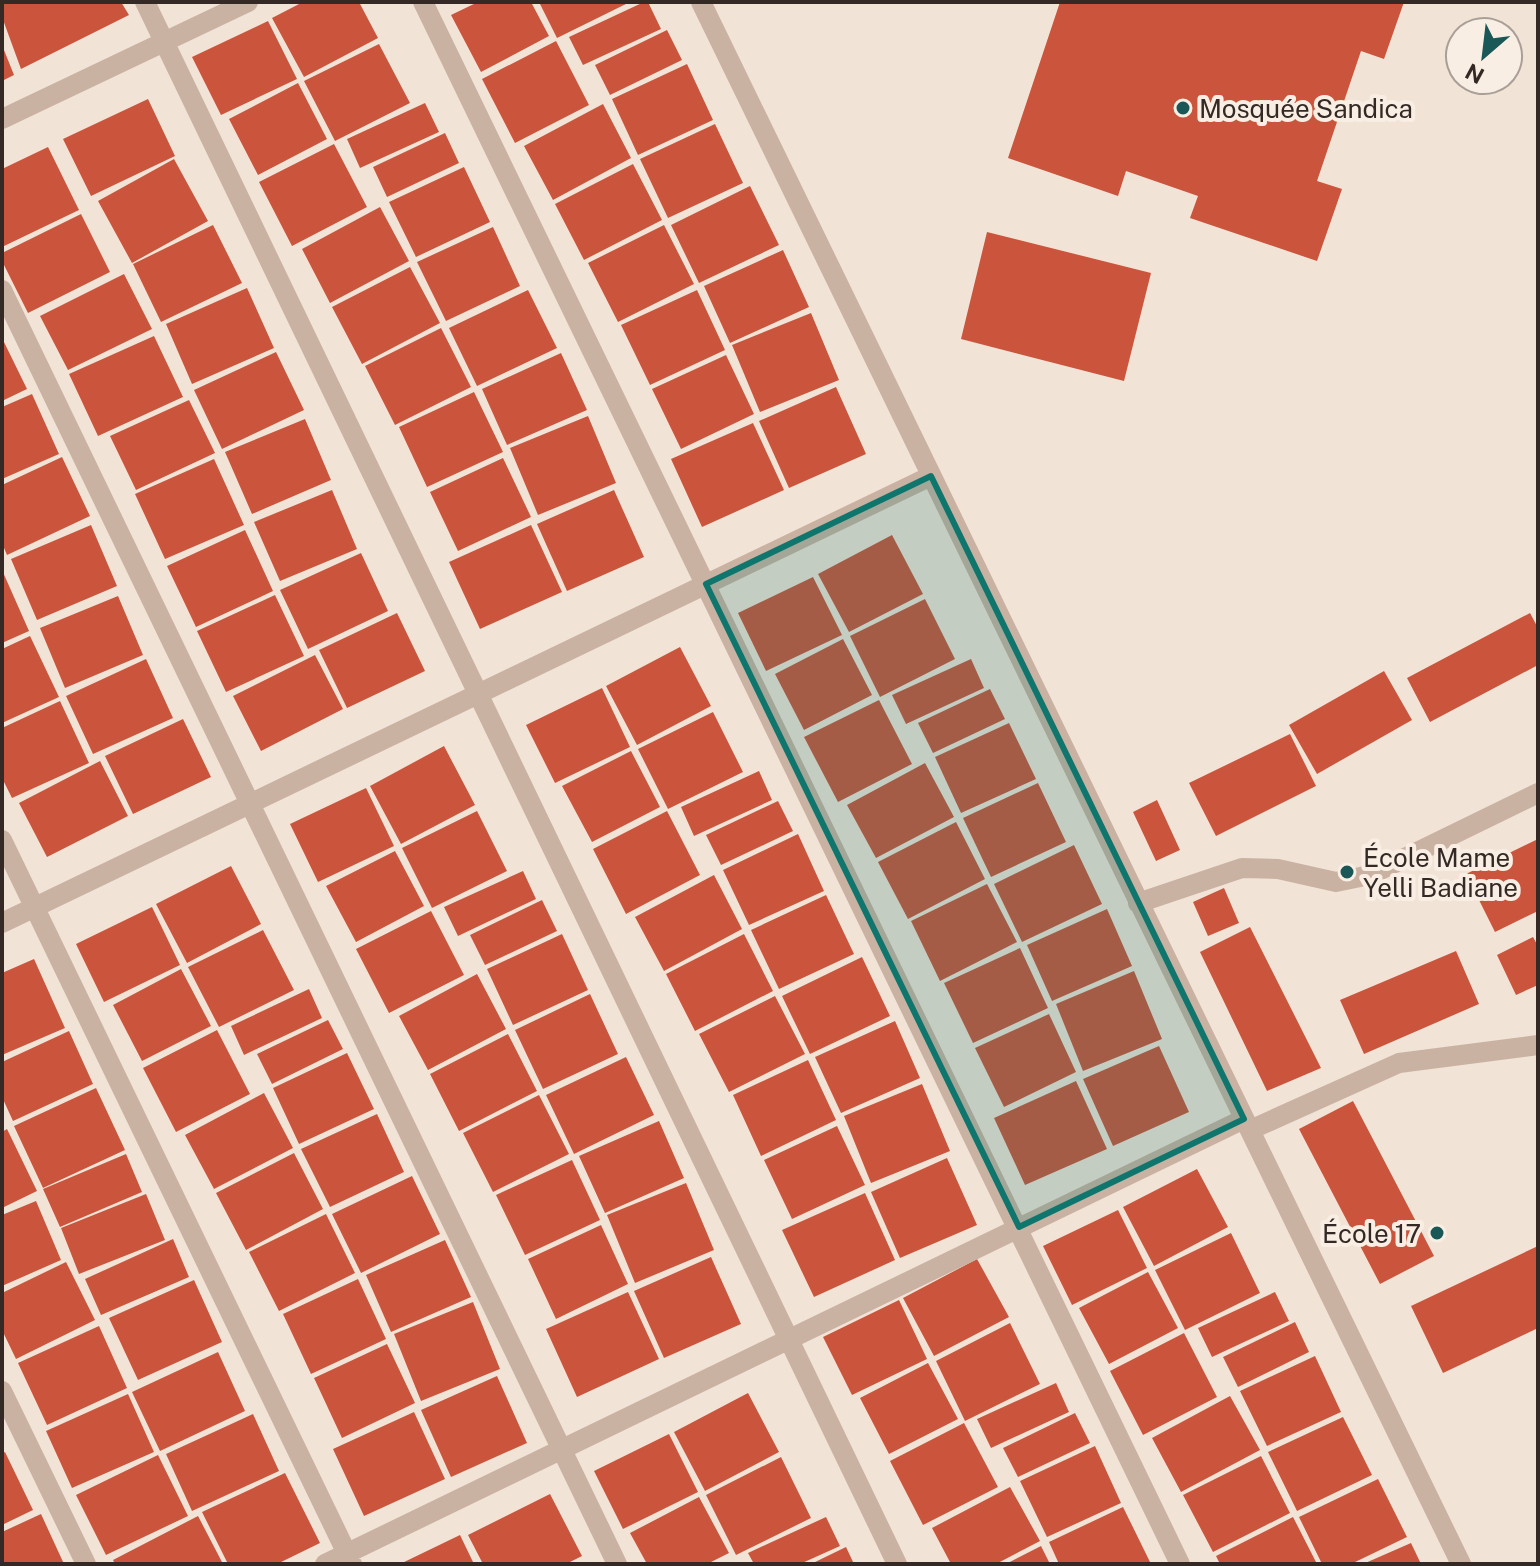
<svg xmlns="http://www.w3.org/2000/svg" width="1540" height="1566" font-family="'Public Sans',sans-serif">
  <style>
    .building { fill: #ca553c }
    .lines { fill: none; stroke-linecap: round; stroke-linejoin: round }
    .minor { stroke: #cab2a3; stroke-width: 20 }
    .marked { fill: #0f766e; fill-opacity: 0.2; stroke: #0f766e; stroke-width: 6; stroke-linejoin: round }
    .poi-dot { fill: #1a5757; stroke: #f9eee3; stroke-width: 3 }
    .labels { text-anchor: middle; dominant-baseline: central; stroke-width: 8; stroke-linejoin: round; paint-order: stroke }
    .poi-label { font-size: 26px; fill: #342925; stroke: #f9eee3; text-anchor: start }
  </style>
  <rect width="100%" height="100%" fill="#f2e3d7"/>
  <path class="building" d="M2,2H121L129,15L21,69L2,17Z
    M303,2H359L378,38L304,77L272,18Z
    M478,2H531L549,36L481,72L451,15Z
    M539,2H630L557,38Z
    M644,2H648L661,29L583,65L569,37Z
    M1060,2H1404L1384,59L1361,51L1317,181L1342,189L1317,261L1190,218L1198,196L1126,171L1118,196L1008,158Z
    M268,21L297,79L221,115L192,57Z
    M667,30L682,60L610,95L595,65Z
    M556,41L589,105L515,143L482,79Z
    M379,44L410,103L335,141L304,81Z
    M2,45L14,75L2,81Z
    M687,64L713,120L638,155L612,99Z
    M298,83L327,139L258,175L229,119Z
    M148,99L175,156L91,196L63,139Z
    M425,103L439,132L360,168L347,139Z
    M603,104L631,158L553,200L524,146Z
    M715,124L743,183L668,218L640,159Z
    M445,133L459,163L387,197L373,167Z
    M334,144L367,207L292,246L259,182Z
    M48,147L79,210L2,247V169Z
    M174,159L208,221L132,263L98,201Z
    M633,164L662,220L584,260L555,204Z
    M464,167L490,222L416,257L389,202Z
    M750,186L779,245L699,283L671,225Z
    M380,207L409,261L330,303L302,249Z
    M81,214L110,272L28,313L2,261V253Z
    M213,225L242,283L161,322L133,264Z
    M664,225L694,284L618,322L588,263Z
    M493,227L520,286L446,321L417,262Z
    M987,232L1151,273L1124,381L961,339Z
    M783,250L809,307L730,343L704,286Z
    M410,267L440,323L362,364L332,307Z
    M124,274L152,329L68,370L40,316Z
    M247,288L274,348L192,384L166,324Z
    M528,290L557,348L477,386L449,328Z
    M697,290L725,350L650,385L621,325Z
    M811,313L839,380L760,412L732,345Z
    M441,328L471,387L395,425L365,366Z
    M154,336L183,397L98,436L69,374Z
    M2,338L27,389L2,401Z
    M276,352L304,410L222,449L194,390Z
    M561,353L587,410L507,445L482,389Z
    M726,355L754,414L681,449L652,389Z
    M836,387L866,454L789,488L759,421Z
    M474,392L503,452L427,487L399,427Z
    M32,394L59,454L2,479V407Z
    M189,400L215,453L136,490L110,436Z
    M588,416L616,483L538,515L510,448Z
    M305,419L331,480L252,514L225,452Z
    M753,423L784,490L702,527L671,459Z
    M62,457L90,516L7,555L2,543V485Z
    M503,458L531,517L458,551L430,492Z
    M214,459L244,525L165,559L135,494Z
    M332,490L357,549L280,581L254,522Z
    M614,490L644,557L567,591L537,524Z
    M91,525L117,586L37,620L11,559Z
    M531,525L562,592L480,629L449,562Z
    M245,530L273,591L196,627L167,566Z
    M892,535L923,594L849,632L818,574Z
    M361,553L388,611L308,649L280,590Z
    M2,570L29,631L2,643Z
    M813,577L842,635L766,671L738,613Z
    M275,595L304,656L226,692L197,631Z
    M118,596L143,655L65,688L40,628Z
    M925,599L955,659L880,697L850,636Z
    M397,613L425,671L347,708L319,650Z
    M1530,613L1538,628V665L1430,722L1407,678Z
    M30,636L59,697L2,723V649Z
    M843,639L872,695L804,730L775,674Z
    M680,647L711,706L637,745L606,686Z
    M315,655L343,709L261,751L233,696Z
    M146,659L173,718L93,754L66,696Z
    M971,659L984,688L906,724L892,695Z
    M1384,671L1412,720L1317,774L1289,725Z
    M602,688L630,747L555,783L526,725Z
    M990,689L1005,719L933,753L918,723Z
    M879,700L912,764L838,802L804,737Z
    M60,701L89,763L12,798L2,778V728Z
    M713,712L743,772L668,809L638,749Z
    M183,719L211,777L133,814L105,756Z
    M1009,723L1036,779L961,813L935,757Z
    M1290,734L1316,786L1216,836L1189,783Z
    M444,746L475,805L401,844L370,786Z
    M631,751L660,807L592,842L562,786Z
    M100,761L128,816L47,857L19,803Z
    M925,763L954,817L876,858L847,805Z
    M759,771L772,800L694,836L681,807Z
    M1038,783L1066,842L991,877L963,818Z
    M366,788L394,846L318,882L290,824Z
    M1157,800L1180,850L1156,861L1133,812Z
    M778,801L793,831L721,865L706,835Z
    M477,811L507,871L432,908L402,848Z
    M667,811L700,875L626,914L593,849Z
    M956,822L985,879L908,919L878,862Z
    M798,834L824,891L749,925L723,870Z
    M1538,839V911L1495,932L1466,874Z
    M1074,845L1102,904L1022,942L994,884Z
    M395,851L424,906L356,942L326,886Z
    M231,866L261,924L187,963L156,904Z
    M523,871L536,899L458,936L444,907Z
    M714,875L742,929L664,971L635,917Z
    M987,884L1017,942L940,981L911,921Z
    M1224,888L1239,923L1208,936L1193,902Z
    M826,895L854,954L779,989L751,930Z
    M542,900L557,931L485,965L470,935Z
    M152,907L180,965L104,1002L76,944Z
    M1107,909L1132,966L1052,1001L1027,945Z
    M431,911L464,975L389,1013L356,949Z
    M1250,927L1321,1068L1267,1091L1200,952Z
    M263,930L294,990L219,1027L188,967Z
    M562,934L588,990L513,1025L487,969Z
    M744,934L773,991L695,1031L666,974Z
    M1533,937L1538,946V985L1516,995L1497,955Z
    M1020,948L1048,1008L973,1043L944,983Z
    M1456,951L1479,1004L1364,1054L1340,1000Z
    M862,957L890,1016L810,1054L782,996Z
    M34,959L65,1028L2,1055V973Z
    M181,969L211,1026L142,1061L113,1005Z
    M1134,971L1162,1039L1083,1071L1056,1004Z
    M477,974L506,1029L428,1070L399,1016Z
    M309,989L322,1018L244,1055L231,1026Z
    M590,994L618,1054L543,1089L515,1030Z
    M775,996L805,1054L729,1092L699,1034Z
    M1049,1014L1076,1072L1004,1107L975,1048Z
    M328,1020L343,1049L272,1084L257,1054Z
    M895,1021L920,1078L841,1113L815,1057Z
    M217,1030L250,1094L176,1132L143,1068Z
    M69,1031L93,1084L13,1121L2,1097V1062Z
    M508,1034L537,1091L459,1131L430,1074Z
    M1159,1046L1189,1112L1113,1146L1083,1079Z
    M347,1053L374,1109L299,1144L273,1088Z
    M626,1057L654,1115L574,1154L546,1095Z
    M808,1060L836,1120L761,1156L733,1095Z
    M1076,1081L1107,1149L1025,1185L994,1118Z
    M922,1084L950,1151L871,1183L844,1116Z
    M96,1088L125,1150L43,1188L14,1126Z
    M264,1093L293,1148L214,1189L185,1135Z
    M539,1095L569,1154L493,1192L463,1133Z
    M1353,1101L1434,1256L1380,1284L1299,1129Z
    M377,1114L404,1172L330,1207L301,1149Z
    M659,1121L684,1178L605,1213L579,1156Z
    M837,1126L865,1185L792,1219L764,1160Z
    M7,1129L37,1191L2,1208V1132Z
    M294,1153L323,1209L246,1250L216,1193Z
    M126,1154L142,1192L60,1227L43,1189Z
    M947,1158L977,1225L900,1258L871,1192Z
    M572,1160L600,1220L525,1255L496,1195Z
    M1197,1169L1228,1227L1154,1266L1123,1207Z
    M412,1176L440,1234L361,1273L332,1214Z
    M686,1183L714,1250L635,1283L607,1215Z
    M865,1193L895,1260L814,1297L782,1230Z
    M146,1194L165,1240L79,1274L61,1228Z
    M36,1201L61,1260L2,1286V1215Z
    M1118,1210L1147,1268L1072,1305L1043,1246Z
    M326,1214L355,1273L279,1311L249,1252Z
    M601,1225L628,1284L556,1319L528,1259Z
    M1231,1233L1260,1293L1185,1330L1155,1270Z
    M173,1239L189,1277L101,1315L85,1279Z
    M445,1240L471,1297L391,1332L366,1275Z
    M1538,1246V1328L1443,1373L1411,1306Z
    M711,1257L741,1324L664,1358L634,1291Z
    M977,1259L1009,1317L934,1356L903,1298Z
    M66,1262L95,1320L16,1359L2,1330V1293Z
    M1148,1272L1178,1328L1109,1364L1079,1308Z
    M358,1279L386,1339L311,1374L283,1314Z
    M194,1280L222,1342L138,1380L109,1318Z
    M628,1292L659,1359L577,1397L546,1329Z
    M1275,1292L1289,1321L1212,1357L1198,1328Z
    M899,1300L927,1359L852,1395L823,1337Z
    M473,1302L500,1369L421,1401L394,1334Z
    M1295,1322L1309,1352L1238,1387L1223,1357Z
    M1010,1323L1040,1384L965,1421L936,1361Z
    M99,1326L127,1388L47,1425L18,1363Z
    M1184,1333L1217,1397L1143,1435L1110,1371Z
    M387,1344L415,1403L342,1438L314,1378Z
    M218,1352L245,1411L160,1451L132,1392Z
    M1315,1356L1341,1412L1267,1446L1240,1391Z
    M928,1363L958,1419L889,1454L860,1398Z
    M497,1376L527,1443L451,1477L421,1410Z
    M1056,1383L1069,1412L991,1448L977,1419Z
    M748,1393L779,1452L705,1491L674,1432Z
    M128,1394L154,1452L72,1488L46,1431Z
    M1230,1396L1260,1450L1181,1492L1152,1438Z
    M414,1412L445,1479L364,1516L333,1449Z
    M1075,1413L1090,1443L1018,1477L1003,1448Z
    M253,1414L279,1471L192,1511L166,1454Z
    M1343,1417L1372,1475L1297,1511L1268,1452Z
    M964,1423L998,1487L923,1525L890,1461Z
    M669,1434L698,1492L623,1529L594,1471Z
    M1095,1446L1121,1503L1047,1537L1020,1481Z
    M5,1452L33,1510L2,1525V1453Z
    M158,1455L188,1516L106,1555L76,1495Z
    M1261,1456L1290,1513L1213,1552L1183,1495Z
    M781,1457L811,1518L736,1555L706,1495Z
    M285,1473L320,1543L277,1564H228L202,1512Z
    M1378,1479L1407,1537L1351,1564H1322L1299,1517Z
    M1010,1487L1040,1541L996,1564H951L932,1528Z
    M550,1494L582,1556L566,1564H483L468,1535Z
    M699,1497L729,1553L707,1564H647L630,1533Z
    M1123,1507L1151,1564H1059L1049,1542Z
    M41,1514L64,1564H2V1532Z
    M198,1516L223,1564H115L113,1560Z
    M826,1517L840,1546L800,1564H754L748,1553Z
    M1293,1517L1317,1564H1220L1216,1556Z
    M460,1535L473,1562L468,1564H400Z
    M1411,1543L1421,1564H1363Z
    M1041,1546L1050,1564H1006Z
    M846,1547L854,1564H811Z"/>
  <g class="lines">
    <path class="minor" d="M145,2L897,1564
      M423,2L1180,1564
      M701,2L1461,1564
      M2,119L248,2
      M2,290L617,1564
      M2,840L352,1564
      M1138,903L1242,868L1278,869L1336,882L1370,875L1538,793
      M2,923L931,476
      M1250,1130L1399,1063L1538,1045
      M2,1391L86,1564
      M325,1564L1244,1119"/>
  </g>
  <path class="marked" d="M931,476L1244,1119L1019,1227L706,584Z"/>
  <g class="poi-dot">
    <circle cx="1183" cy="108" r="8"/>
    <circle cx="1347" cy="872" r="8"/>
    <circle cx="1437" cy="1233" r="8"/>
  </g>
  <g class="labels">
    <g class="poi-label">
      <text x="1199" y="108">Mosquée Sandica</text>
      <text x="1363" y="857">École Mame<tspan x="1363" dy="30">Yelli Badiane</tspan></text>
      <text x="1421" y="1233" text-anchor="end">École 17</text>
    </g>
  </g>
  <rect width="1540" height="1566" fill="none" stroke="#342925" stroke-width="8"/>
  <g transform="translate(1484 56) rotate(208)"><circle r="38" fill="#f9eee3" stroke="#aa9f97" stroke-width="2"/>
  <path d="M0-6L14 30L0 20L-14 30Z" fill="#1a5757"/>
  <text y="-12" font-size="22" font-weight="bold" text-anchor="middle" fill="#342925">N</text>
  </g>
</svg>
